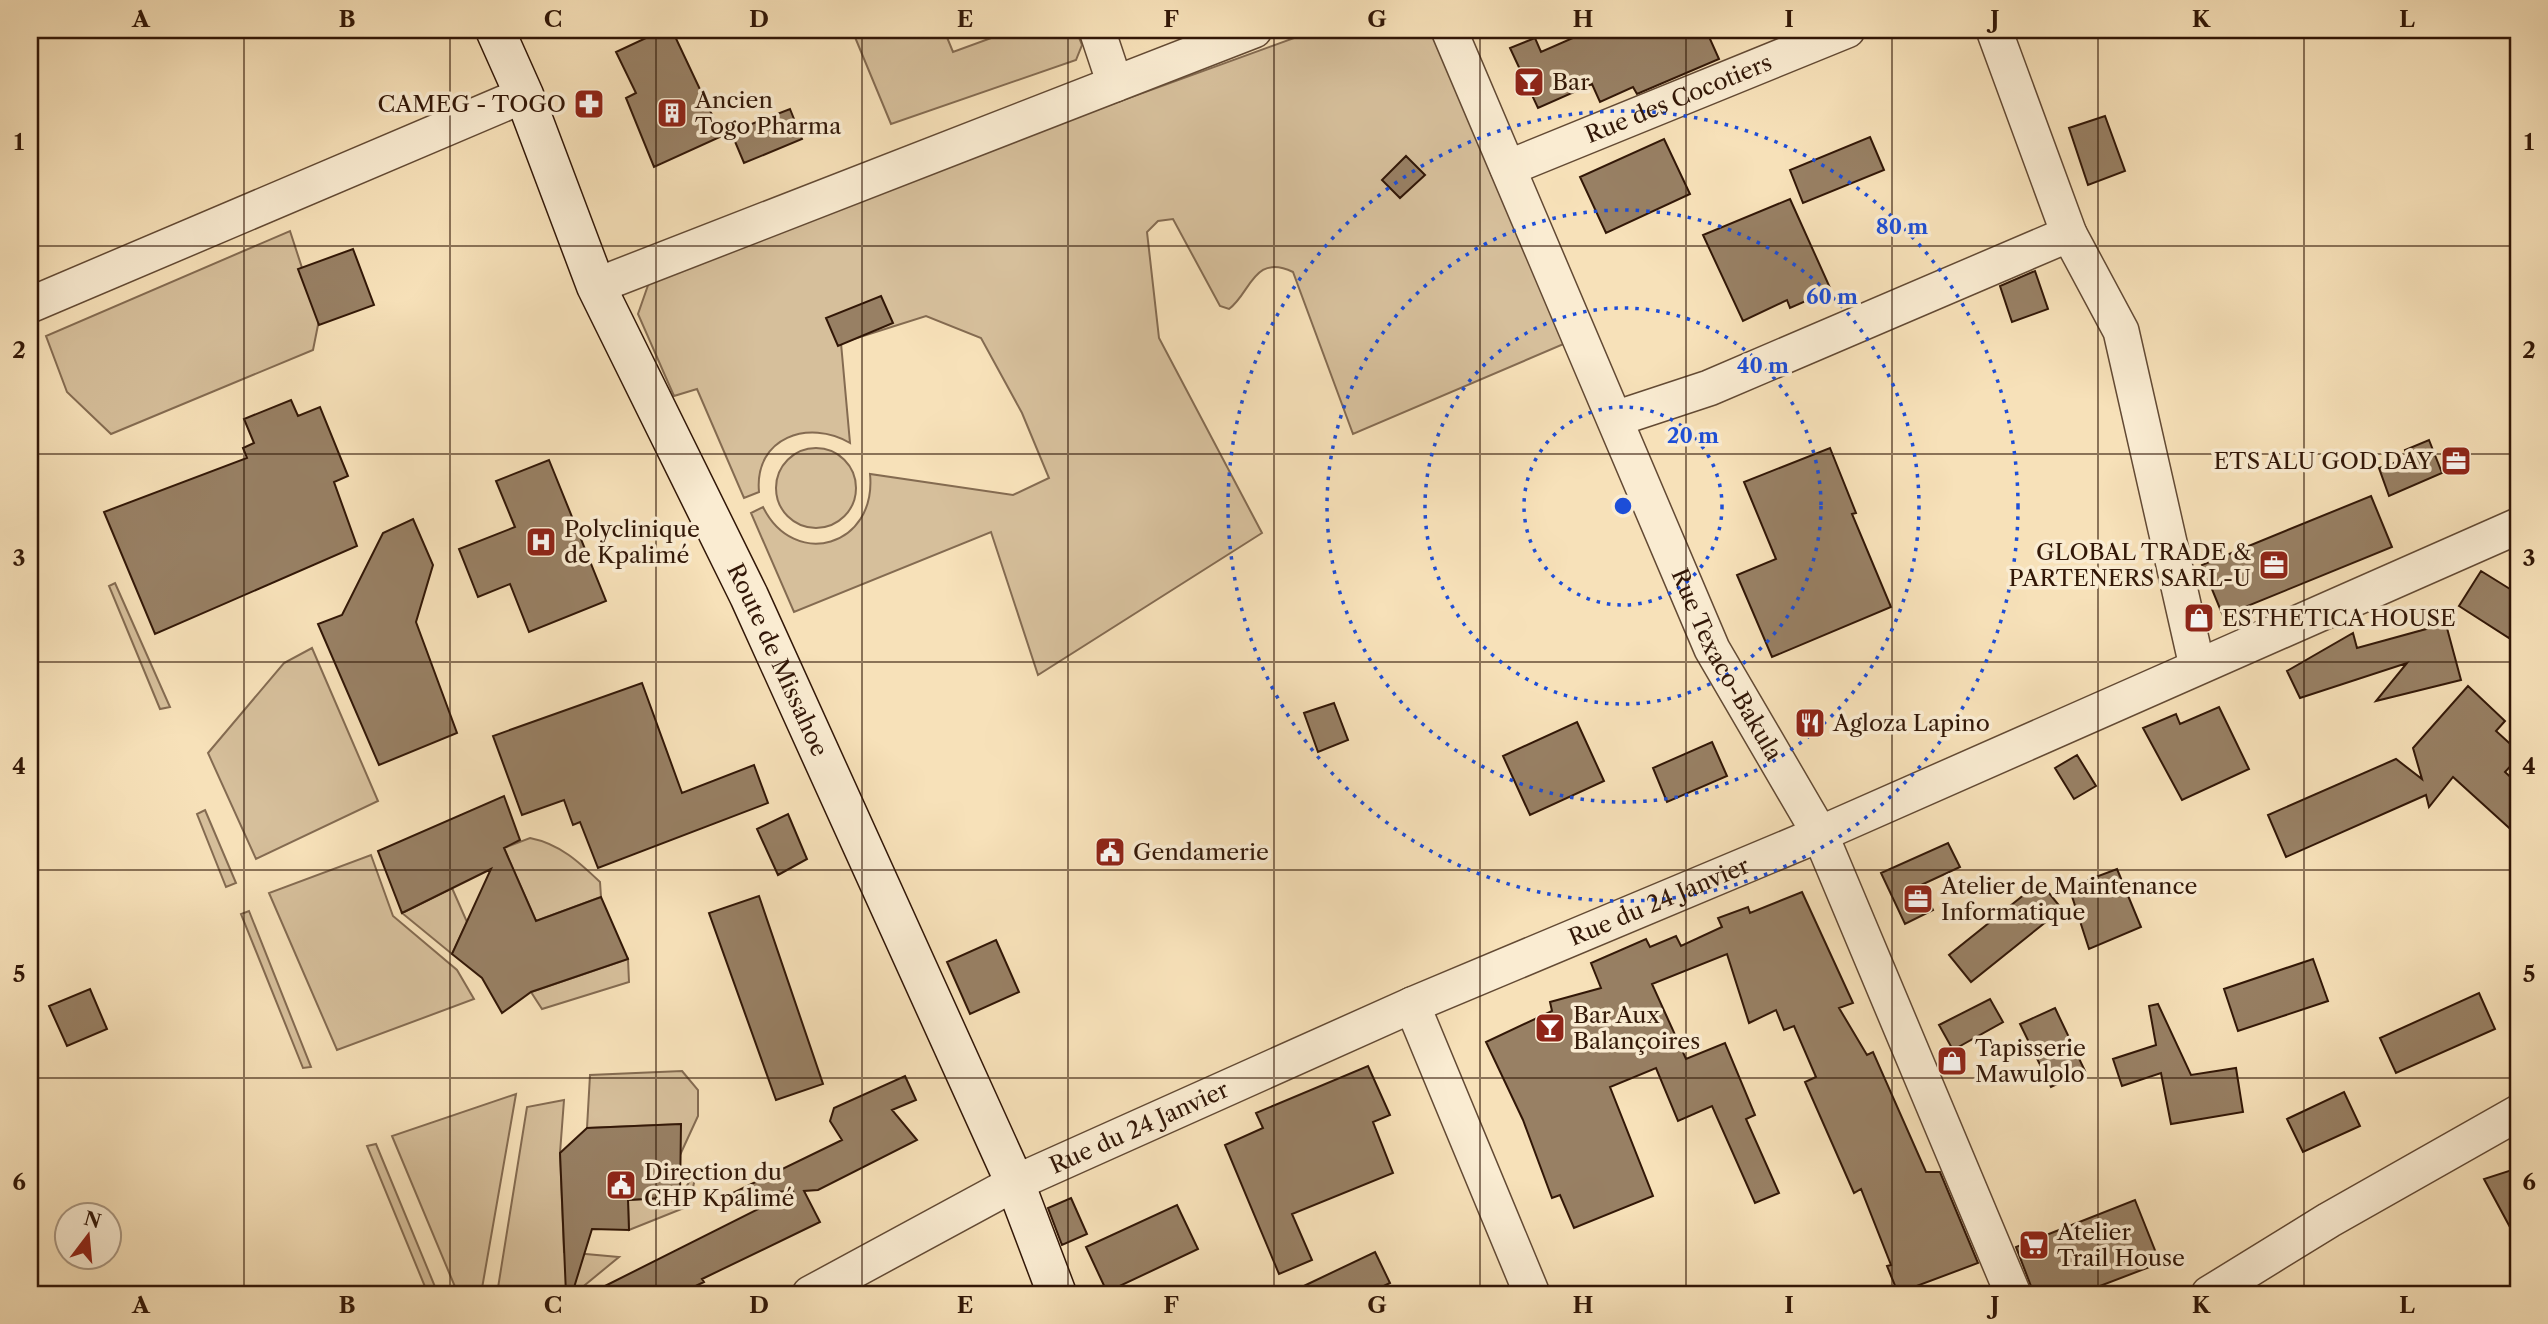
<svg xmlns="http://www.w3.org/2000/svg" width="2548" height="1324" font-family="'Libre Caslon Text',serif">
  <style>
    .green { fill: #d6bf9b; stroke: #846b51; stroke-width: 2 }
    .building { fill: #988064; stroke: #321707; stroke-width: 2 }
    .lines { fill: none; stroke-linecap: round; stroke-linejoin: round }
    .street-casing { stroke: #634a34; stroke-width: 38 }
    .secondary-casing { stroke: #321707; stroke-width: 41 }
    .street { stroke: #faecd2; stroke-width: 35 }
    .secondary { stroke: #faecd2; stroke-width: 38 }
    .grid { fill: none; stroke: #321707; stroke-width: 2; stroke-opacity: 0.55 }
    .ring { fill: none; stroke: #1d4ed8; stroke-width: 3.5; stroke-dasharray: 3.5 7 }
    .labels { text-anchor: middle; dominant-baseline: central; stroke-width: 7; stroke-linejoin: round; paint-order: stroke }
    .poi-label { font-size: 23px; fill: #321707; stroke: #faecd2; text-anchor: start }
    .street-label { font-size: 23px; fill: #321707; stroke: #faecd2 }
    .centre { fill: #1d4ed8; stroke: #faecd2; stroke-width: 3.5 }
    .ring-label { font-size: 21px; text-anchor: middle; font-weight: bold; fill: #1d4ed8; stroke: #faecd2; stroke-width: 7; stroke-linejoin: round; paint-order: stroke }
    .neatline { fill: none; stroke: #321707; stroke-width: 2.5 }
    .grid-label { font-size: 23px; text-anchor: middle; font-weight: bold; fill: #321707 }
  </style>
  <rect width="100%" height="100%" fill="#f7e1b9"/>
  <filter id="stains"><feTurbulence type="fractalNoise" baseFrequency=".00286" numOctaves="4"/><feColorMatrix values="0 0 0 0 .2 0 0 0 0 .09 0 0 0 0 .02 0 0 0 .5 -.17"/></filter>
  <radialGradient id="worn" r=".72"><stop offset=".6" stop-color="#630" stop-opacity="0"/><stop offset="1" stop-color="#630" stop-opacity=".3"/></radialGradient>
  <path class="green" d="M852,30H944L953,52L1013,30H1076L1082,45L1076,60L891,124Z
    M1316,30H1431L1566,343L1353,434L1293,272C1253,253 1251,293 1229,309L1220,306L1173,219L1158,221L1147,232L1159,338L1262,533L1038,675L991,532L794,612L751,513L763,507C794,570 877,547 870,474L1013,495L1049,478L1022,413L981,338L926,316L841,343L850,443C809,419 754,437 759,492L744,498L697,389L674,396L638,314L653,271Z
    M290,231L319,320L313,350L111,434L67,392L46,336Z
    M776 488a40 40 0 1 1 80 0a40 40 0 1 1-80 0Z
    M115,583L170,707L160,709L109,586Z
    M312,648L378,801L256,859L208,753L284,663Z
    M205,810L236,883L226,887L197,814Z
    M530,838C560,844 579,862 600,882L601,897L536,921L504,848Z
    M371,855L393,916L457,970L474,999L337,1050L269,893Z
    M452,888L467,922L452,954L402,913Z
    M249,911L311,1067L303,1068L241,914Z
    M628,959L629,982L542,1009L531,992Z
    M682,1071L698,1090V1116L680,1155V1124L587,1128L590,1075Z
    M516,1094L481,1294H458L392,1136Z
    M564,1100L560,1153L564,1252L619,1257L574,1294H497L527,1107Z
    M376,1144L438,1294H428L367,1146Z
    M697,1169L689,1206L629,1230L628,1200L680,1197Z"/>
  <path class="building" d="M663,30H672L722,136L654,167L626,98L636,93L616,52Z
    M1591,30H1706L1719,59L1637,94L1633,87L1600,102L1592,84L1538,108L1510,48L1535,38L1541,52Z
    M790,109L802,139L744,163L731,132Z
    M2105,116L2125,171L2088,185L2069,128Z
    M1870,137L1884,170L1803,203L1790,170Z
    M1664,139L1690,194L1606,233L1580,177Z
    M1406,156L1425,175L1400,198L1382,180Z
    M1790,199L1831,290L1790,308L1787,300L1743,321L1703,235Z
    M353,249L374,305L319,325L298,269Z
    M2035,271L2048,309L2012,322L2000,286Z
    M881,296L893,323L838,346L826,318Z
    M291,400L298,416L320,407L348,476L334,482L357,546L155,634L104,512L247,458L243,448L254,443L244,419Z
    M2429,440L2442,473L2389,496L2379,468L2408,458L2405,450Z
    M1830,448L1856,513L1852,514L1891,607L1772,657L1737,575L1776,559L1744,482Z
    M549,460L606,601L529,632L510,584L478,597L459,549L515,527L496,481Z
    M2371,496L2392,547L2223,616L2202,565Z
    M413,519L433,565L416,622L457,733L379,765L318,624L342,615L383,533Z
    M2481,571L2518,594V623L2509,638L2459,606Z
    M2444,617L2461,680L2376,701L2407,663L2300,698L2287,671L2353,633L2357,648L2437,626Z
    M642,683L682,793L754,765L768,803L598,868L580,822L573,825L564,800L522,815L493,736Z
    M2468,686L2505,721L2496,731L2518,751V758L2505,772L2518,784V836L2453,777L2429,807L2426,795L2286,857L2268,815L2396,759L2422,779L2413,748Z
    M1334,703L1348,740L1318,752L1304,713Z
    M2219,707L2249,769L2182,800L2143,728L2176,714L2180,724Z
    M1577,722L1604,781L1530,815L1503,756Z
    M1712,742L1727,776L1667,802L1653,768Z
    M2077,755L2096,786L2074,799L2055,768Z
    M504,796L520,840L504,848L536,921L601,897L628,959L531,992L502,1013L482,978L452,954L491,869L402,913L378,851Z
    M788,814L807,859L778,875L757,829Z
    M1948,843L1960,867L1921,885L1933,910L1905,924L1881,873Z
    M2117,869L2141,927L2089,949L2069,887Z
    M2040,882L2062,909L1971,982L1949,955Z
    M1802,892L1853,1003L1839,1008L1867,1055L1873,1052L1926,1172H1940L1978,1263L1898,1293L1887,1266L1891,1265L1861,1189L1854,1193L1805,1082L1816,1077L1794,1026L1784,1030L1776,1010L1749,1023L1727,954L1652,984L1686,1059L1725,1043L1755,1115L1746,1119L1779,1193L1755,1203L1712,1106L1678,1121L1656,1068L1610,1087L1653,1196L1574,1228L1560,1195L1552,1198L1523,1120L1486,1042L1552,1011L1550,1002L1601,988L1591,963L1646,939L1650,947L1676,936L1681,946L1722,927L1718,918L1748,907L1750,913Z
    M759,896L823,1084L776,1100L709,913Z
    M996,940L1019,992L970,1014L947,962Z
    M2313,959L2328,1001L2238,1031L2224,989Z
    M90,989L107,1029L67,1046L49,1006Z
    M2479,993L2495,1029L2396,1073L2380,1038Z
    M1990,999L2003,1022L1953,1050L1939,1025Z
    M2158,1004L2191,1075L2236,1068L2243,1112L2171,1124L2161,1073L2122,1086L2113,1059L2156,1045L2149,1006Z
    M2055,1008L2085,1071L2051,1087L2020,1024Z
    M1368,1066L1390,1115L1373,1122L1393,1173L1292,1214L1312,1260L1279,1274L1225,1145L1263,1128L1256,1113Z
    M905,1076L916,1100L892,1110L917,1140L818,1190L804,1191L820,1222L702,1279L704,1282L679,1294H589L794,1191L731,1194L842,1140L830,1121L834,1108Z
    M2344,1092L2360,1126L2303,1152L2287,1119Z
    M681,1124L680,1197L628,1200L629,1230L592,1229L572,1294H566L560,1153L587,1128Z
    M2518,1168V1242L2484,1179Z
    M1071,1198L1087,1234L1062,1245L1048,1208Z
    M2135,1200L2160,1263L2079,1294H2034L2016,1247Z
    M1177,1205L1198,1249L1107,1292L1086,1247Z
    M1375,1252L1390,1283L1367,1294H1287Z"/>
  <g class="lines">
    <g class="street-casing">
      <g id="street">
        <path d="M1097,30L1115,84"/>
        <path id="s1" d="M1449,30L1712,649L1820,834L2013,1294"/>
        <path d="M1994,30L2069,234L2121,331L2197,666"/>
        <path id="s2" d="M1508,168L1847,30"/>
        <path d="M596,286L1254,30"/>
        <path d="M30,305L524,95"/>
        <path d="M1615,419L1709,388L2069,234"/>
        <path d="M1412,1005L1532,1294"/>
        <path id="s3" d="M810,1294L1015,1183L1412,1005L1820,834L2518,526"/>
        <path d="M2209,1294L2329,1220L2518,1113"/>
      </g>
    </g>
    <g class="secondary-casing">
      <g id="secondary">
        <path id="s4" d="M495,30L524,95L596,286L749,596L1015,1183L1057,1294"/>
      </g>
    </g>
    <use href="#street" class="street"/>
    <use href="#secondary" class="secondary"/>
  </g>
  <path class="grid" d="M244,30V1294M450,30V1294M656,30V1294M862,30V1294M1068,30V1294M1274,30V1294M1480,30V1294M1686,30V1294M1892,30V1294M2098,30V1294M2304,30V1294M30,246H2518M30,454H2518M30,662H2518M30,870H2518M30,1078H2518"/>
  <g class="ring">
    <circle cx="1623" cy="506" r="99"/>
    <circle cx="1623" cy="506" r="198"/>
    <circle cx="1623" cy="506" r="296"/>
    <circle cx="1623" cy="506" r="395"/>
  </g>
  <defs>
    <g id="bar-square" transform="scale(1.575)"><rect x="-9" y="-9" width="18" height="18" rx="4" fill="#8f2418" stroke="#faecd2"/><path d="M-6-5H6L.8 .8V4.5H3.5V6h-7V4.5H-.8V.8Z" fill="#fff"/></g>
    <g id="pharmacy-square" transform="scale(1.575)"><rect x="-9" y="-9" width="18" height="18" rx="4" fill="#8f2418" stroke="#faecd2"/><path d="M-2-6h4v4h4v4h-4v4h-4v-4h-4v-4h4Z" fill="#fff"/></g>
    <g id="building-square" transform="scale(1.575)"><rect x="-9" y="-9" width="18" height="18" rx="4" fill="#8f2418" stroke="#faecd2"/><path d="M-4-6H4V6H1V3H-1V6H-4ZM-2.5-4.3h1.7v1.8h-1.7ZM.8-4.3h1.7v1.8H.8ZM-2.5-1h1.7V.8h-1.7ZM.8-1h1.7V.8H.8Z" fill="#fff"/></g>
    <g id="office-square" transform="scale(1.575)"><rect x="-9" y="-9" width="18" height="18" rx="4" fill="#8f2418" stroke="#faecd2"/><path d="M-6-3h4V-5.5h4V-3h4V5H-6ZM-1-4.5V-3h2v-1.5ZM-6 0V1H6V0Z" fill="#fff"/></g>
    <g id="hospital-square" transform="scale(1.575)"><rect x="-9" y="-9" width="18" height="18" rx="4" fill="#8f2418" stroke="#faecd2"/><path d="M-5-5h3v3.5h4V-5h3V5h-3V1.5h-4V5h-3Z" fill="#fff"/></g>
    <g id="shop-square" transform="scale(1.575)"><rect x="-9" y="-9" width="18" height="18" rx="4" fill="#8f2418" stroke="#faecd2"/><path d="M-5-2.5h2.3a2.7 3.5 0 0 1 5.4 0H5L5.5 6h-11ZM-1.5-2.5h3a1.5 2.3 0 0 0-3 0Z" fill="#fff"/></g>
    <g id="restaurant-square" transform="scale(1.575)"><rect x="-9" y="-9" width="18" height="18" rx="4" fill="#8f2418" stroke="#faecd2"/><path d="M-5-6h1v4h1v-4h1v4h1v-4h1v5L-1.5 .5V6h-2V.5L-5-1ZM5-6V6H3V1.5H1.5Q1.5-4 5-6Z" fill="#fff"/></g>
    <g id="civic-square" transform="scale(1.575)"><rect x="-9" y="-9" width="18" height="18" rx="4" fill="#8f2418" stroke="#faecd2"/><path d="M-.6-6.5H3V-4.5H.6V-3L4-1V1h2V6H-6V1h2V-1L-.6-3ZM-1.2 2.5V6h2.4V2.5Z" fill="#fff"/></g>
    <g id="supermarket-square" transform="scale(1.575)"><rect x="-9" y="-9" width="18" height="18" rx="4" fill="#8f2418" stroke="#faecd2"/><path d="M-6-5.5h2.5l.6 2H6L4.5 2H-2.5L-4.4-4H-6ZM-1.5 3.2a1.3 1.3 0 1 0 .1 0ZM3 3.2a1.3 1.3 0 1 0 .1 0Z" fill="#fff"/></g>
  </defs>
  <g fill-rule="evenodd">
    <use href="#bar-square" x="1529" y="82"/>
    <use href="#pharmacy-square" x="589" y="104"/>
    <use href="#building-square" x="672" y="113"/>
    <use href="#office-square" x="2456" y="461"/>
    <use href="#hospital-square" x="541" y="542"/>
    <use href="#office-square" x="2274" y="565"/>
    <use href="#shop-square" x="2199" y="618"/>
    <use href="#restaurant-square" x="1810" y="723"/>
    <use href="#civic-square" x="1110" y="852"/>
    <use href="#office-square" x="1918" y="899"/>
    <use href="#bar-square" x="1550" y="1028"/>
    <use href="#shop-square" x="1952" y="1061"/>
    <use href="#civic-square" x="621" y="1185"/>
    <use href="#supermarket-square" x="2034" y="1245"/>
  </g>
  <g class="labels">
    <g class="poi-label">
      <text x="1552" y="82">Bar</text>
      <text x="695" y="100">Ancien<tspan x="695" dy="26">Togo Pharma</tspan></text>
      <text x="566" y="104" text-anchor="end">CAMEG - TOGO</text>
      <text x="2433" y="461" text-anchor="end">ETS ALU GOD DAY</text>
      <text x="564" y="529">Polyclinique<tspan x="564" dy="26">de Kpalimé</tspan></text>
      <text x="2251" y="552" text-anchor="end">GLOBAL TRADE &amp;<tspan x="2251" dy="26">PARTENERS SARL-U</tspan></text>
      <text x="2222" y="618">ESTHETICA HOUSE</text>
      <text x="1833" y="723">Agloza Lapino</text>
      <text x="1133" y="852">Gendamerie</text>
      <text x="1941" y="886">Atelier de Maintenance<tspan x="1941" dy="26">Informatique</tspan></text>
      <text x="1573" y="1015">Bar Aux<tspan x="1573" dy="26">Balançoires</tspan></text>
      <text x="1975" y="1048">Tapisserie<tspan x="1975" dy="26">Mawulolo</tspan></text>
      <text x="644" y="1172">Direction du<tspan x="644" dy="26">CHP Kpalimé</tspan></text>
      <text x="2057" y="1232">Atelier<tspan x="2057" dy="26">Trail House</tspan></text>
    </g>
    <g class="street-label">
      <text stroke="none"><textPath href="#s2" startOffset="184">Rue des Cocotiers</textPath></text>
      <text stroke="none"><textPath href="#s4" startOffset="691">Route de Missahoe</textPath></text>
      <text stroke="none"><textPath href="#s1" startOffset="693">Rue Texaco-Bakula</textPath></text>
      <text stroke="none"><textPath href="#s3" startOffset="936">Rue du 24 Janvier</textPath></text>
      <text stroke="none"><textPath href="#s3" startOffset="369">Rue du 24 Janvier</textPath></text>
    </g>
  </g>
  <circle cx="1623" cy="506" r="10" class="centre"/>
  <g class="ring-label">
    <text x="1902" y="234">80 m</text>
    <text x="1832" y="304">60 m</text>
    <text x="1763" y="373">40 m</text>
    <text x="1693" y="443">20 m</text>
  </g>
  <rect width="2548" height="1324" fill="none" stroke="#f7e1b9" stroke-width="77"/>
  <g transform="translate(88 1236) rotate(16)"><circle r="33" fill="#faecd2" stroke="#aa9781" stroke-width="2"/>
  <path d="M0-5L12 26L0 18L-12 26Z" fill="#8f2418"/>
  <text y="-10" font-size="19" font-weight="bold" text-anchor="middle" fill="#321707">N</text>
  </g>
  <rect x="38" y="38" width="2472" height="1248" class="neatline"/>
  <g class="grid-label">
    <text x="141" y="27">A</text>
    <text x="347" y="27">B</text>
    <text x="553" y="27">C</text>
    <text x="759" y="27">D</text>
    <text x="965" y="27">E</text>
    <text x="1171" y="27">F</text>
    <text x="1377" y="27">G</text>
    <text x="1583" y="27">H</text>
    <text x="1789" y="27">I</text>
    <text x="1995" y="27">J</text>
    <text x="2201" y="27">K</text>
    <text x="2407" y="27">L</text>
    <text x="19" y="150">1</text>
    <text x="2529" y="150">1</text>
    <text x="19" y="358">2</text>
    <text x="2529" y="358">2</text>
    <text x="19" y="566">3</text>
    <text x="2529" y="566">3</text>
    <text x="19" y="774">4</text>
    <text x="2529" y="774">4</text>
    <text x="19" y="982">5</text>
    <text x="2529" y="982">5</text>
    <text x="19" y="1190">6</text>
    <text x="2529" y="1190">6</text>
    <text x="141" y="1313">A</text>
    <text x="347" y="1313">B</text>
    <text x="553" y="1313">C</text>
    <text x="759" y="1313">D</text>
    <text x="965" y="1313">E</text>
    <text x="1171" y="1313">F</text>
    <text x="1377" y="1313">G</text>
    <text x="1583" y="1313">H</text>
    <text x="1789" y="1313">I</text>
    <text x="1995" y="1313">J</text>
    <text x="2201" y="1313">K</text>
    <text x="2407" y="1313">L</text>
  </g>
  <rect width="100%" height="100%" filter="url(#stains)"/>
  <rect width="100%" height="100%" fill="url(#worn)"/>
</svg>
